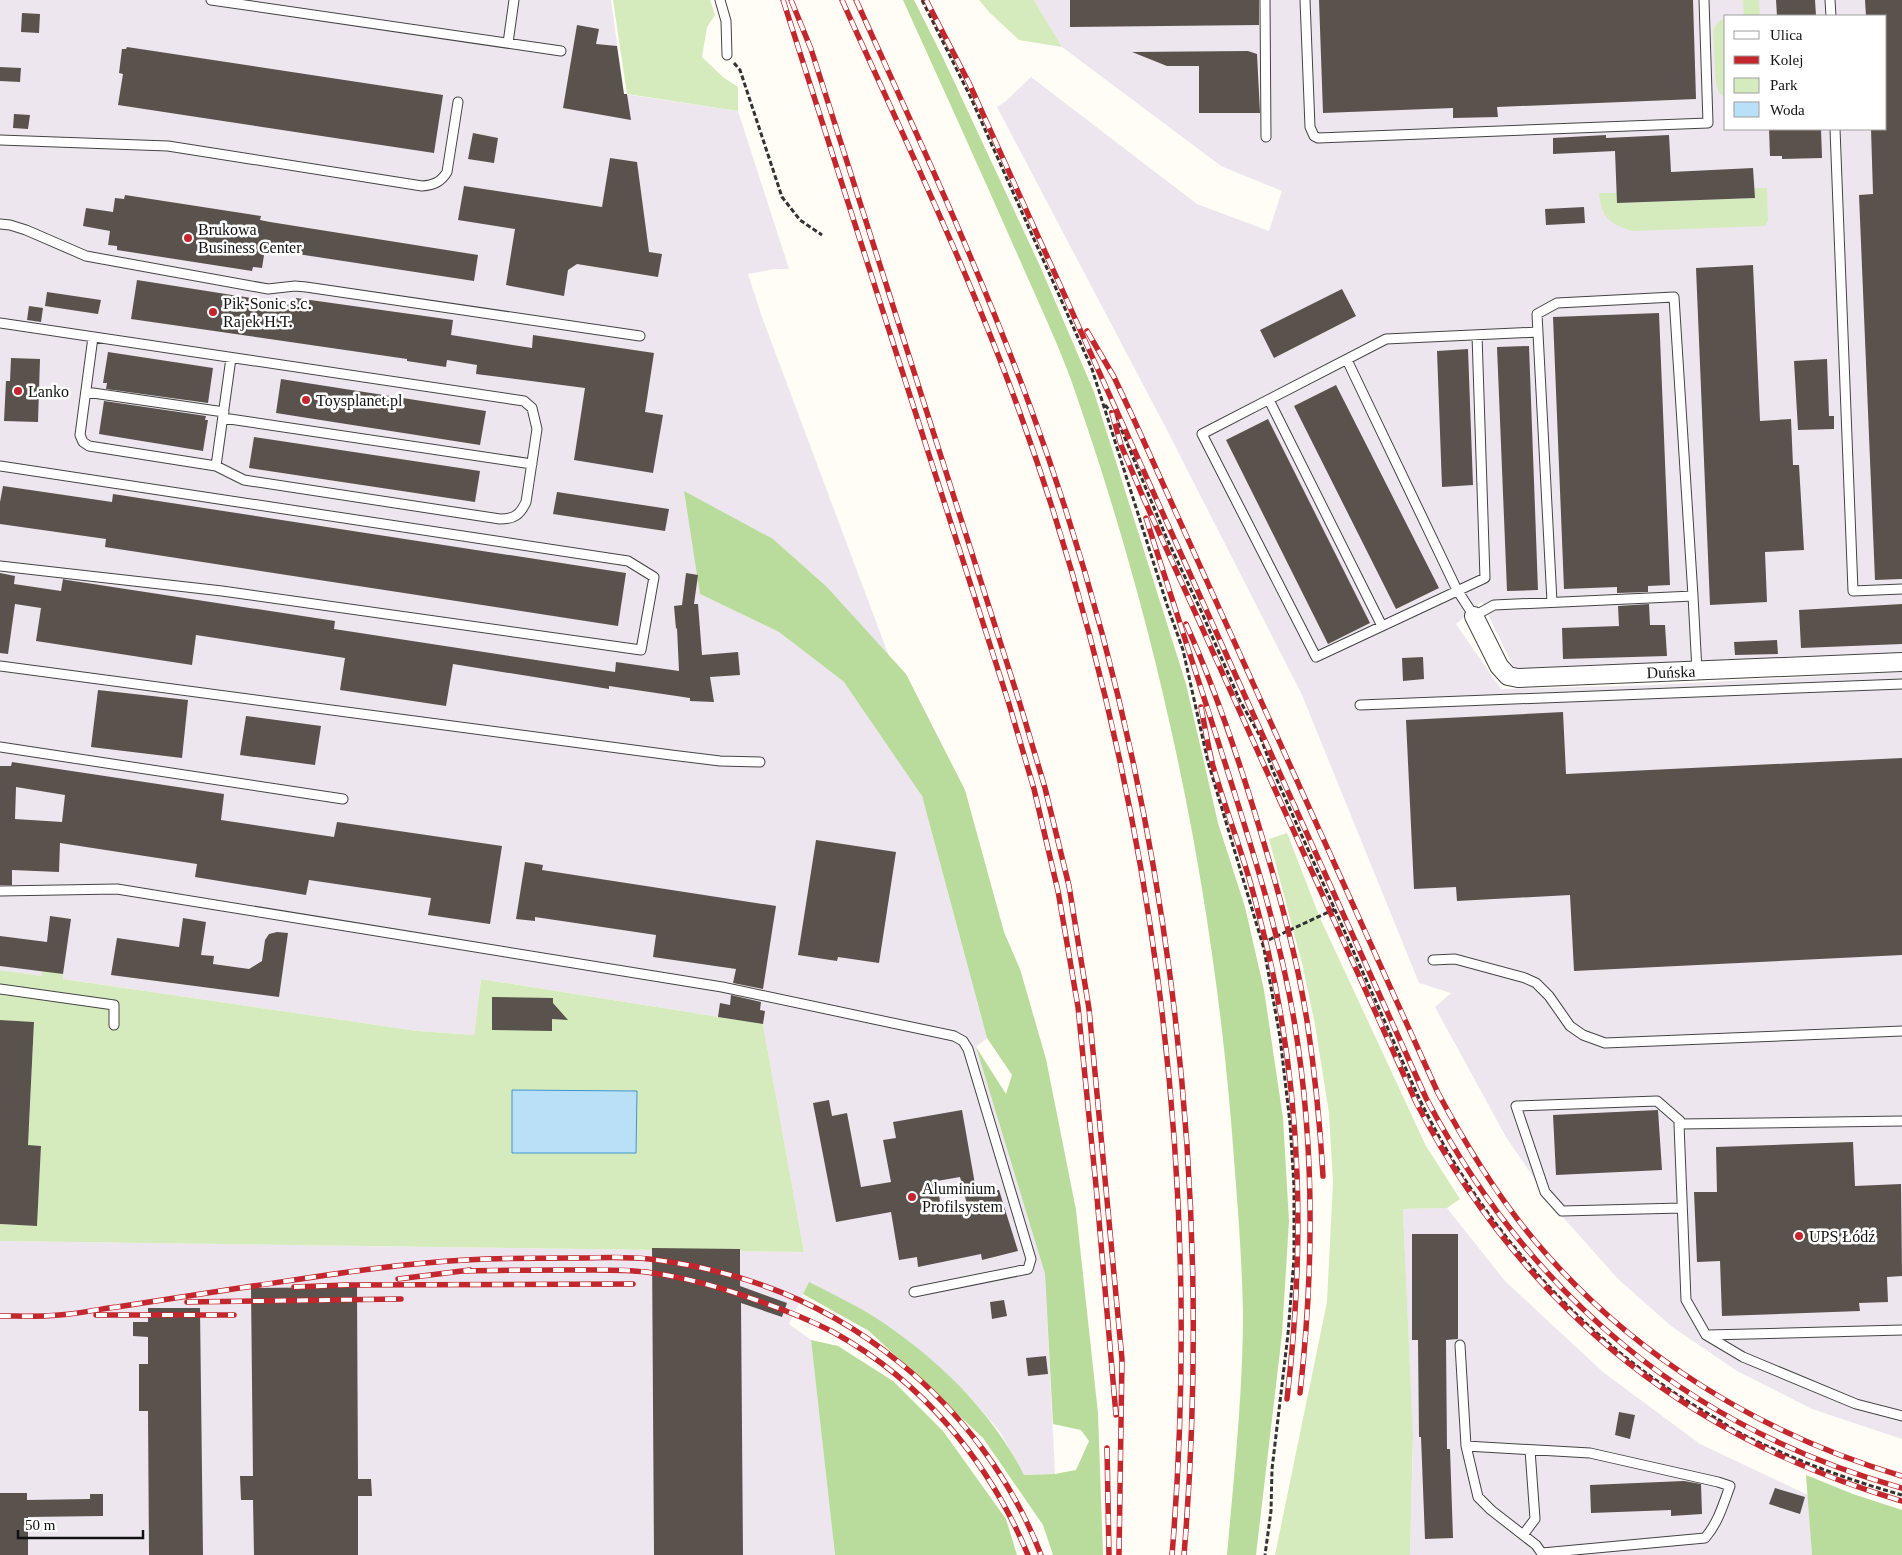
<svg xmlns="http://www.w3.org/2000/svg" width="1902" height="1555" font-family="'Times New Roman',serif">
  <style>
    .industrial { fill: #eee6ef; fill-rule: evenodd }
    .green { fill: #d5ebbd }
    .forest { fill: #b9dc9c }
    .water { fill: #b9e0f7; stroke: #3f96cf }
    .building { fill: #5a524d; fill-rule: evenodd }
    .lines { fill: none; stroke-linecap: round; stroke-linejoin: round }
    .lane-casing { stroke: #444; stroke-width: 11 }
    .street-casing { stroke: #444; stroke-width: 20 }
    .path { stroke: #333; stroke-width: 3; stroke-dasharray: 5 2.5; stroke-linecap: butt }
    .lane { stroke: #fff; stroke-width: 9 }
    .street { stroke: #fff; stroke-width: 18 }
    .rail-casing { stroke: #c4262e; stroke-width: 5.5 }
    .rail { stroke: #fff; stroke-width: 4; stroke-dasharray: 11; stroke-linecap: butt }
    .poi-dot { fill: #c4262e; stroke: #fff; stroke-width: 2 }
    .labels { text-anchor: middle; dominant-baseline: central; stroke-width: 5; stroke-linejoin: round; paint-order: stroke }
    .poi-label { font-size: 16px; fill: #111; stroke: #fff; text-anchor: start }
    .street-label { font-size: 16px; fill: #111; stroke: #fff }
  </style>
  <rect width="100%" height="100%" fill="#fffdf5"/>
  <path class="industrial" d="M0,0H611L624,94L738,111L789,269H774L748,274L762,317L890,659L826,586L773,539L700,594L779,632L844,682L882,728L922,796L987,1038L976,1047L1045,1274L1055,1474L1024,1475L1000,1432L971,1398L924,1354L892,1330L809,1282L789,1324L811,1340L835,1555H0V1241L804,1252L763,1024L481,979L474,1035L418,1031L63,979V974L42,971V976L0,970Z
    M1034,0H1902V653L1515,670L1482,602L1456,624L1501,689L1653,685L1902,672V1439L1812,1409L1737,1371L1671,1326L1618,1279L1553,1206L1506,1137L1435,1007L1451,993L1419,983L1302,695L1168,432L997,107L1006,101L1031,77L1197,204L1269,231L1282,191L1221,166L1062,47ZM1726,16H1886V129H1726Z
    M1447,1208L1505,1281L1603,1372L1700,1444L1808,1495L1812,1555H1410L1413,1442L1403,1209Z"/>
  <path class="green" d="M613,0H710L715,15L707,27L702,57L723,77L738,87V111L627,94Z
    M979,0H1034L1062,47L1019,40L990,13Z
    M1743,0H1759L1760,16H1744Z
    M1726,17V98L1719,93L1716,84L1713,30L1718,22Z
    M1754,188H1767L1768,221L1765,226L1632,231C1608,223 1602,218 1599,193H1617L1618,203L1754,198Z
    M1287,833L1320,918L1426,1146L1460,1199L1447,1208L1403,1209L1413,1435L1410,1555H1275L1327,1302L1333,1182L1329,1113L1315,1025L1303,967L1269,839Z
    M0,970L42,976V971L63,974V979L418,1031L474,1035L481,979L763,1024L804,1252L0,1241V1224L37,1226L41,1146L21,1145L29,1127L34,1022L0,1020Z"/>
  <path class="forest" d="M903,0H914L944,60L1040,266L1094,392L1186,684L1218,823L1245,907L1264,990L1283,1118L1289,1221L1282,1334L1256,1555H1227C1234,1475 1243,1393 1243,1313C1242,1261 1238,1210 1234,1159C1215,892 1159,629 1070,377C1055,337 1036,297 1019,258C981,172 942,86 903,0Z
    M684,491L773,539L826,586L906,674L965,790L1004,932L1020,969L1046,1059L1076,1210L1098,1413L1103,1555H1053L1043,1525L983,1438L869,1331L803,1294L809,1282C827,1291 845,1300 863,1310C928,1349 990,1407 1024,1475L1055,1474L1076,1470L1089,1441L1081,1430L1053,1424L1045,1274L976,1047L1006,1094L1012,1075L987,1038L922,796L844,682L779,632L700,594Z
    M811,1340L838,1346L893,1381L943,1431L1006,1519L1017,1555H835Z
    M1806,1475L1853,1494L1902,1510V1555H1812Z"/>
  <path class="water" d="M512,1090L637,1091L636,1153H512Z"/>
  <path class="building" d="M1070,0H1259V25L1070,27Z
    M1319,0H1693L1696,99L1497,107L1498,117L1453,118V108L1323,113Z
    M1776,0H1815L1816,16H1777Z
    M1865,0H1902V579L1875,580L1859,195L1873,194L1871,129H1886V16H1866Z
    M22,13L40,14L39,33L21,32Z
    M577,25L599,29L596,44L617,46L624,94H627L631,120L563,108Z
    M127,47L443,95L434,153L118,105L123,74L119,73L122,49H126Z
    M1248,51L1257,54L1260,113H1199V66H1167L1132,52Z
    M0,67L21,68L20,82L0,81Z
    M14,114L30,115L28,129L13,128Z
    M1769,129H1821L1822,158L1782,159V156H1770Z
    M473,133L498,138L494,163L468,159Z
    M1606,135V138L1669,135L1671,172L1753,168L1755,198L1617,203L1615,151L1553,154V138Z
    M610,158L637,162L649,252L662,254L658,277L577,264L568,270L564,296L506,285L515,229L458,220L464,186L602,207Z
    M125,195L261,216L260,220L270,222L478,255L474,281L265,249L262,268L253,267L252,271L117,250V246L108,245L110,231L83,226L86,208L113,212L115,198L124,199Z
    M1584,207L1585,223L1546,225L1545,209Z
    M1753,265L1760,421L1791,419L1793,465H1799L1804,550L1765,552L1767,602L1710,605L1696,268Z
    M137,280L295,305L296,298L453,320L451,335L532,348L533,335L654,353L645,412L663,415L653,473L574,460L585,388L476,374L477,365L447,360L446,367L407,361V359L131,319Z
    M1342,289L1356,316L1274,358L1260,330Z
    M47,292L101,300L98,314L45,306Z
    M29,306L43,308L41,322L27,320Z
    M1659,313L1670,585L1648,586V592L1617,593V587L1564,589L1553,317Z
    M1529,346L1538,590L1507,591L1497,347Z
    M1468,349L1473,485L1442,487L1437,351Z
    M108,352L213,368L208,403L106,389L107,383H103Z
    M11,358L40,359L38,422L4,421L6,381H10Z
    M1827,359L1829,416H1834V429L1798,430L1794,361Z
    M281,379L486,411L480,445L276,413Z
    M1336,385L1439,588L1396,609L1294,406Z
    M104,401L206,416L205,420H208L203,451L99,434Z
    M1268,419L1370,623L1328,644L1226,440Z
    M254,437L480,471L475,502L249,468Z
    M3,486L112,502L113,494L626,573L618,626L105,547L106,539L0,524V502Z
    M557,492L669,509L665,531L553,514Z
    M0,573L15,576L14,584L61,591L63,579L67,580L335,621L334,629L615,672L616,662L679,671L677,628L676,629L674,606L682,605L686,573L698,575L694,604H698L702,655L738,652L740,675L710,677L714,702L690,701V698L609,686V689L453,664L446,706L340,690L345,658L196,635L192,665L36,641L41,608L15,604L8,654L0,653Z
    M1649,604L1650,625H1665L1667,656L1563,659L1562,628L1619,626L1618,606Z
    M1902,604V644L1801,648L1799,610Z
    M1777,640L1778,654L1735,655L1734,642Z
    M1423,657L1424,679L1403,681L1402,658Z
    M98,690L188,700L182,758L91,747Z
    M1563,712L1566,774L1902,758V955L1574,971L1570,895L1457,901L1456,887L1414,889L1406,720Z
    M246,716L321,726L315,765L240,755Z
    M12,762L224,794L221,820L334,837L337,822L502,846L490,924L428,915L431,898L309,880L306,895L195,877L197,864L60,843L59,872L12,870V885H0V766H11ZM16,787L65,795L62,822L15,819Z
    M816,840L896,852L879,963L838,957L837,961L798,955Z
    M525,862L543,865L542,870L776,906L763,989L733,983L736,969L653,957L656,935L535,917V921L516,919Z
    M50,916L71,919L63,974L0,966V936L47,942Z
    M183,918L206,922L201,955L214,956L213,964L249,969L262,961L265,940L269,934L277,932L288,933L279,997L111,975L117,938L179,947Z
    M731,995L761,1002L760,1010L765,1011L763,1024L718,1017L720,1003L730,1005Z
    M492,997L553,998V1003L568,1020L552,1019V1031L492,1030Z
    M0,1020L34,1022L28,1145L41,1146L37,1226L0,1224Z
    M829,1100L832,1116L847,1113L861,1187L891,1182L883,1140L896,1138L893,1122L962,1110L976,1190L990,1187L991,1191L999,1190L1018,1251L982,1260L981,1254L918,1267L917,1257L899,1260L891,1212L836,1222L813,1103ZM960,1177L968,1208L942,1215L937,1181Z
    M1658,1110L1662,1170L1556,1175L1553,1115Z
    M1853,1142L1855,1186L1901,1184L1902,1276L1887,1277L1888,1302L1859,1303L1860,1311L1722,1316L1720,1261L1697,1262L1694,1192H1717L1716,1147Z
    M1412,1234H1458V1339L1446,1340L1447,1449H1450L1453,1538L1425,1539L1421,1437H1419L1418,1340H1412Z
    M652,1248L740,1249V1286L787,1303L782,1317L741,1303L743,1555H654Z
    M357,1287L358,1479H371L372,1496H358V1555H254L253,1500H241L240,1476H253L251,1288Z
    M1004,1300L1007,1316L992,1319L990,1302Z
    M148,1308H200L203,1555H149L148,1411H139V1364H148V1337L133,1336V1322H148Z
    M1046,1356L1048,1374L1028,1376L1026,1358Z
    M1619,1412L1635,1415L1630,1439L1615,1435Z
    M1684,1481L1701,1484L1702,1514L1671,1516V1510L1591,1513L1590,1485Z
    M1775,1488L1805,1497L1800,1514L1769,1504Z
    M0,1493H27V1500L90,1499V1494H103V1516L28,1517V1555H0Z"/>
  <g class="lines">
    <g class="lane-casing">
      <path id="lane" d="M211,0L561,51
        M720,0L726,21L727,55
        M1265,0L1266,137
        M1305,0L1310,127L1314,136L1318,138L1708,123L1704,0
        M1830,0L1831,16
        M508,43L514,0
        M1835,129L1853,591L1902,589
        M0,140L168,146L422,186C434,185 441,182 447,172L458,102
        M0,224L10,225L26,230L86,256L268,289L295,286L306,287L640,336
        M0,323L524,401L532,408L537,429L526,502C520,515 514,519 500,519L244,480L216,466L89,446L83,442L80,435L93,337
        M1477,335L1485,578L1316,657L1202,434L1386,339L1538,332
        M1347,360L1457,590L1474,616L1494,605L1693,596L1674,297L1557,303L1537,314L1552,602
        M86,392L224,412
        M1269,400L1382,626
        M223,418L532,464
        M0,466L628,561L654,577L641,650L222,591L0,566
        M216,466L231,358
        M1693,596L1697,671
        M0,666L671,755L720,761L760,762
        M1360,705L1902,684
        M0,747L343,799
        M0,891L117,889L722,987L954,1036L963,1041L968,1049L1031,1259L1028,1269L914,1292
        M1433,960L1455,959L1525,978L1536,983L1549,996L1570,1026L1583,1035L1605,1043L1902,1031
        M0,989L114,1005V1025
        M1902,1121L1679,1124L1686,1300L1706,1335L1743,1357L1856,1404L1902,1416
        M1679,1124L1680,1121L1657,1101L1516,1106L1545,1192L1562,1211L1682,1208
        M1707,1335L1902,1330
        M1460,1345L1466,1446L1478,1497L1491,1510L1536,1545L1543,1555
        M1466,1446L1590,1453L1718,1482L1730,1486C1723,1505 1718,1523 1705,1538L1542,1553
        M1523,1535L1535,1519L1530,1450"/>
    </g>
    <g class="street-casing">
      <path id="street" d="M1474,616L1499,666L1508,676L1518,678L1902,662"/>
    </g>
    <path class="path" d="M922,0L970,96L1092,369L1167,605L1183,650L1208,762L1264,949L1280,1037L1290,1123L1294,1186V1258L1288,1334L1272,1469L1271,1511L1265,1555
      M734,63L740,70L782,197L800,220L822,235
      M1105,405L1117,419L1167,539L1202,613L1240,701L1260,736L1273,771L1418,1096C1481,1227 1586,1345 1714,1417C1722,1421 1728,1427 1736,1431C1789,1458 1845,1479 1902,1495
      M1262,943L1335,909"/>
    <use href="#lane" class="lane"/>
    <use href="#street" class="street"/>
    <g class="rail-casing">
      <path id="rail" d="M783,0L1009,704L1034,789L1058,891L1078,1007L1096,1186L1116,1415
        M791,0L811,49L1020,704L1045,788L1069,886L1089,1009L1122,1359L1119,1555
        M842,0C904,138 970,274 1021,416C1152,780 1204,1170 1172,1555
        M856,0C917,135 980,270 1031,409C1165,774 1216,1168 1184,1555
        M926,0L969,83L1426,1098C1529,1294 1688,1428 1902,1488
        M1087,331L1114,377L1135,422L1438,1093C1466,1145 1497,1196 1535,1241C1631,1355 1760,1434 1902,1476
        M1112,413L1121,445L1143,497L1416,1102C1521,1304 1683,1437 1902,1501
        M1146,518C1172,600 1199,681 1225,763C1252,848 1279,932 1294,1020C1315,1144 1314,1269 1300,1393
        M1186,624C1216,690 1239,760 1260,830C1279,893 1297,957 1307,1021C1315,1073 1320,1124 1323,1176
        M1201,707C1205,727 1208,747 1213,766C1224,804 1238,841 1249,878C1256,902 1262,927 1268,951C1302,1100 1305,1247 1287,1399
        M465,1271C500,1270 536,1270 571,1270C596,1270 621,1269 646,1272C684,1277 720,1287 756,1300C782,1309 808,1319 833,1332C922,1381 989,1461 1028,1555
        M398,1279L470,1270
        M294,1287L346,1285L633,1284
        M187,1302L401,1299
        M96,1315H234
        M0,1316C19,1316 39,1317 59,1315C78,1314 98,1309 117,1307C156,1301 194,1295 233,1289C310,1278 388,1264 466,1260C502,1258 537,1258 572,1258C597,1258 624,1256 649,1259C742,1270 827,1303 900,1363C963,1414 1012,1480 1041,1555
        M1107,1448L1109,1555"/>
    </g>
    <use href="#rail" class="rail"/>
  </g>
  <g class="poi-dot">
    <circle cx="188" cy="238" r="5"/>
    <circle cx="213" cy="312" r="5"/>
    <circle cx="18" cy="391" r="5"/>
    <circle cx="306" cy="400" r="5"/>
    <circle cx="912" cy="1197" r="5"/>
    <circle cx="1799" cy="1236" r="5"/>
  </g>
  <g class="labels">
    <g class="poi-label">
      <text x="198" y="229">Brukowa<tspan x="198" dy="18">Business Center</tspan></text>
      <text x="223" y="303">Pik-Sonic s.c.<tspan x="223" dy="18">Rajek H.T.</tspan></text>
      <text x="28" y="391">Lanko</text>
      <text x="316" y="400">Toysplanet.pl</text>
      <text x="922" y="1188">Aluminium<tspan x="922" dy="18">Profilsystem</tspan></text>
      <text x="1809" y="1236">UPS Łódź</text>
    </g>
    <g class="street-label">
      <text transform="translate(1671 672) rotate(-2)">Duńska</text>
    </g>
  </g>
  <rect x="1724" y="15" width="162" height="115" fill="#ffffff" stroke="#a0a0a0"/>
  <rect x="1734" y="31" width="25" height="8" fill="#ffffff" stroke="#a0a0a0"/>
  <text x="1770" y="40" font-size="15" fill="#111111">Ulica</text>
  <rect x="1734" y="56" width="25" height="8" fill="#c4262e" stroke="#a0a0a0"/>
  <text x="1770" y="65" font-size="15" fill="#111111">Kolej</text>
  <rect x="1734" y="78" width="25" height="15" fill="#d5ebbd" stroke="#a0a0a0"/>
  <text x="1770" y="90" font-size="15" fill="#111111">Park</text>
  <rect x="1734" y="102" width="25" height="15" fill="#b9e0f7" stroke="#a0a0a0"/>
  <text x="1770" y="115" font-size="15" fill="#111111">Woda</text>
  <path d="M18 1530v8h125v-8" fill="none" stroke="#111111" stroke-width="2.5"/>
  <text x="25" y="1530" font-size="15" fill="#111111" stroke="#ffffff" stroke-width="4" paint-order="stroke">50 m</text>
</svg>
